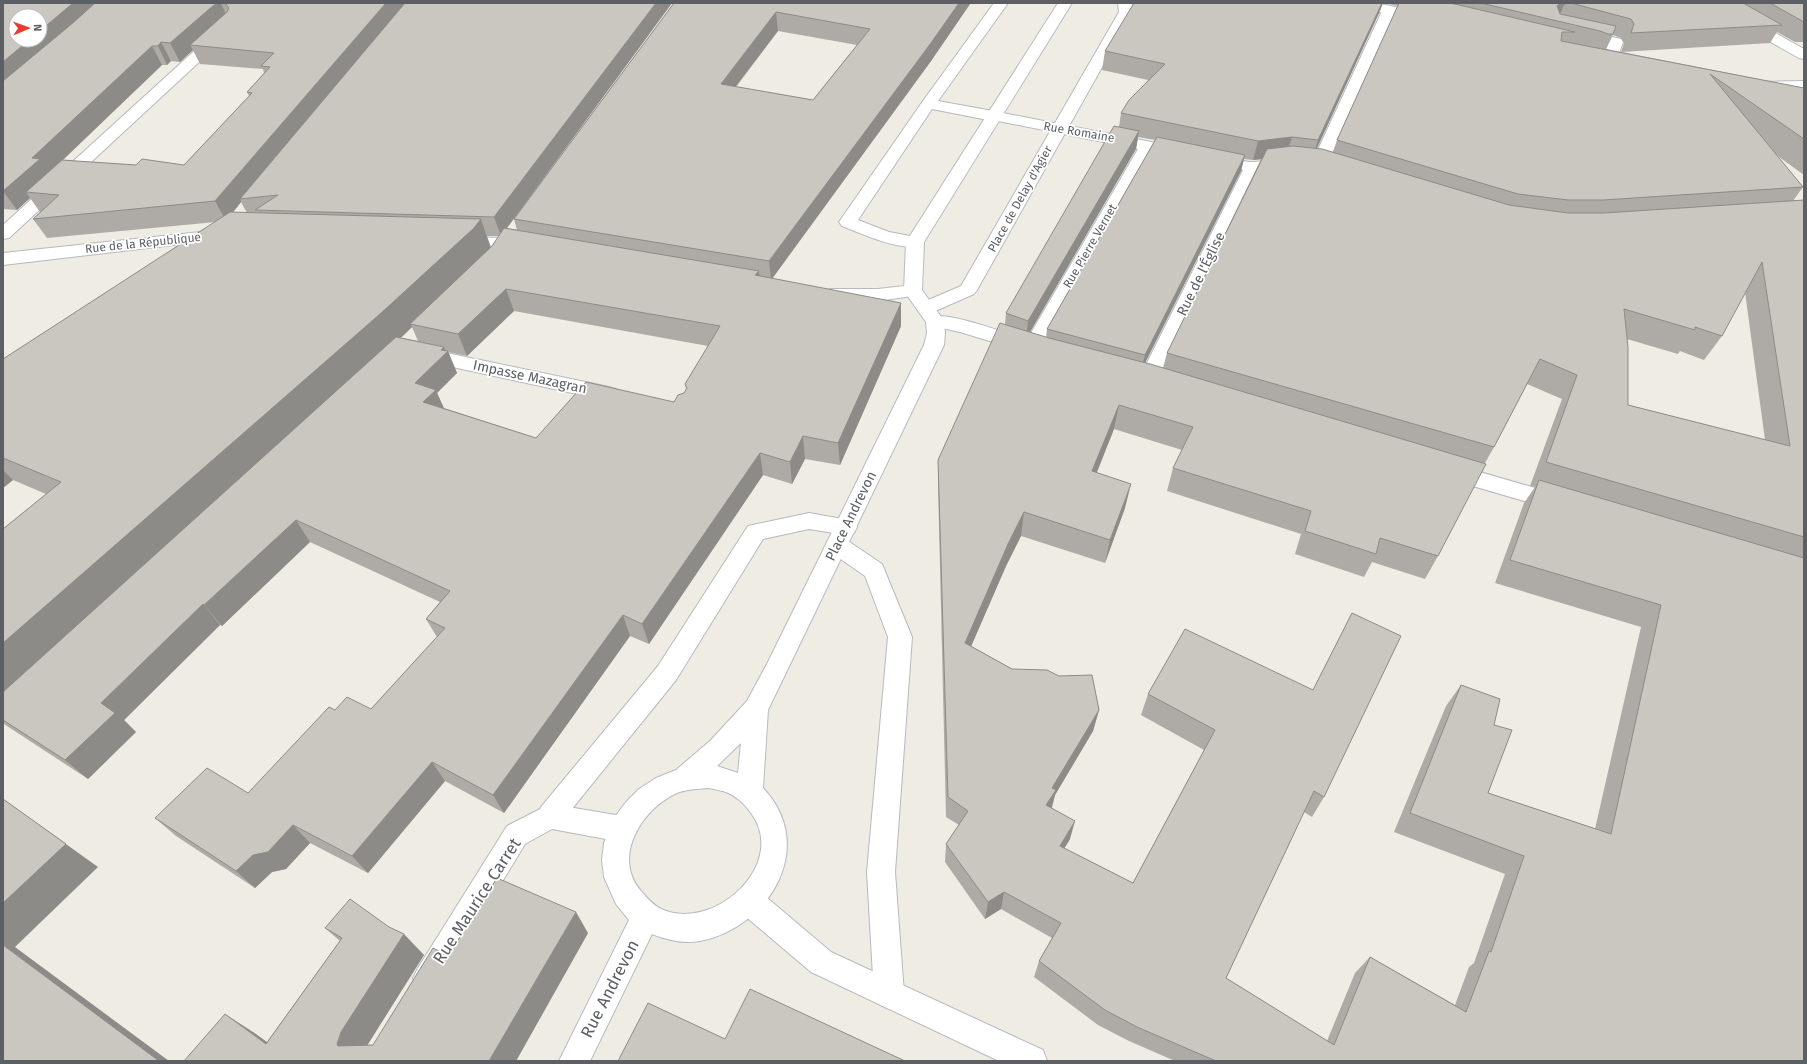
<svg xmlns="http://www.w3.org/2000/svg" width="1807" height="1064" font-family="'Fira Sans',sans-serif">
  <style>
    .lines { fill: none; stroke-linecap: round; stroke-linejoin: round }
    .service-casing { stroke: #b6b9be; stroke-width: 2 }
    .pedestrian-casing { stroke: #b6b9be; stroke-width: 2 }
    .minor-casing { stroke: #b6b9be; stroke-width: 2 }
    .tertiary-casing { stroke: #b6b9be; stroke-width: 2 }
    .secondary-casing { stroke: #b7bbc0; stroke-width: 2 }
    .service { fill: #fff; fill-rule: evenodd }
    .pedestrian { fill: #fff; fill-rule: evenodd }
    .minor { fill: #fff; fill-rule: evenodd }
    .tertiary { fill: #fff; fill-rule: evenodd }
    .secondary { fill: #fff; fill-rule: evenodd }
    .wall { fill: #aeaba6; fill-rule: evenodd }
    .shaded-wall { fill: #8d8b87 }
    .building { fill: #cac7c1; stroke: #8d8b87; fill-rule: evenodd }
    .labels { text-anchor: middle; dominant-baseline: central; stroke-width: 3.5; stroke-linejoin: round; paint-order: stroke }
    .far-street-label { font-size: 12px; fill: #5c6065; stroke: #fff }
    .street-label { font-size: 14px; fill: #5c6065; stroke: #fff }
    .near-street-label { font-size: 17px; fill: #5c6065; stroke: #fff }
  </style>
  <rect width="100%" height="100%" fill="#efece4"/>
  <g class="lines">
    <g class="service-casing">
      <path id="service" d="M994,3H1008L938,101L993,111L998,113L1001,116L998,119L993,121L932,109L858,220L889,232L921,238L924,242L921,246C899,251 863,234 842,226L839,222L923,101Z
        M1118,3H1132L1133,12L977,290L974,294L933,312L926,314L919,312L917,308L919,304L961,286L1119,12Z
        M219,32L224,33L226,36L224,39L9,238L3,239V225L214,33Z
        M423,348L609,387L616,389L619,394L616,399L609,401L416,359L413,354L416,349Z
        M809,513L854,521L857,527L854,533L846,535L809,529L763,539L676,680L559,825L550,828L541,825L537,816L541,807L658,666L748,526Z
        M837,536L845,539L882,564L912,637L895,872L904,994L899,1004L889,1009L879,1004L874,994L867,872L888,637L865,576L829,551L826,545L829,539Z"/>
    </g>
    <g class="pedestrian-casing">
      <path id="pedestrian" d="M1582,30L1621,39L1623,42L1614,67L1609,68L1604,67L1602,64L1608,44L1577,37L1575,34L1577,31Z"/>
    </g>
    <g class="minor-casing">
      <path id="minor" d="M1705,3H1722L1804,49V59L1799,58L1707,6Z
        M1389,7L1394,8L1396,11L1326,167L1324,170L1318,172L1312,170L1310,167L1382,11L1384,8Z
        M993,111L1187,149L1189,152L1187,155L1181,157L1152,151L1042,348L1039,353L1032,354L960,332L928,325L926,321L928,317C950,311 1004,333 1027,340L1138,149L988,119L985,116L988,113Z
        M1214,154C1225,156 1244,163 1254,162C1268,161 1280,156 1295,160L1297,163L1295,166C1283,169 1271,168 1259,170L1158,381L1155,386L1148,388L1141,386L1138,381L1243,170L1208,162L1206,159L1208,156Z
        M1449,463L1566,497L1569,503L1566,509L1558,511L1442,477L1438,471L1442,465Z
        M550,804L622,816L631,820L635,829L631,838L622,842L552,829L525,844L438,988L428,993L418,988L413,978L418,968L507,826Z"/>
    </g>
    <g class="tertiary-casing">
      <path id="tertiary" d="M219,230L225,231L228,235L225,239L3,265V253Z
        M459,237L506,238L530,242L533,246L530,250L524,251L506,248L459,247L453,246L450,242L453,238Z
        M913,285L919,287L922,291L919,295L878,301H831L825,299L822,295L825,291L831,289H878Z
        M749,887L759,891L831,952L1043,1050L1047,1061H999L811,972L739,911L735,901L739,891Z"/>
    </g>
    <g class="secondary-casing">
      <path id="secondary" d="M1058,3H1072L924,242L922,290L944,321L945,333L944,345L768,710L763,788C818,846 770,927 700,941C685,944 667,940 652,934L590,1061H559L629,920L616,904L604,877L602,860L604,843L615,817L626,802L639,789L656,778L676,770L710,741L747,701L768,662L924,345L927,333L926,322L904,291L906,242ZM741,743L738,773L717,766ZM708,788C714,789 720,790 726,792C736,796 745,804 751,813C789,864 714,933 661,909C653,905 647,898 641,891C612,858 641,810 675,794C685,789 698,789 708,788Z
        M1349,3H1376L1429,14L1431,17L1429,20L1424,21L1356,7L1351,6Z
        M1804,81V89L1760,90L1755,89L1753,86L1755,83L1760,82Z"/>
    </g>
    <use href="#service" class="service"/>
    <use href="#pedestrian" class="pedestrian"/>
    <use href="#minor" class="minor"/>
    <use href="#tertiary" class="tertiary"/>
    <use href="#secondary" class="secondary"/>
  </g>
  <path class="wall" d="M3,3H672L507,228L517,230L514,219L674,3H970V4L931,61L772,279L901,326L840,465L805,459L792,484L763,475L649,644L630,636L504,813L445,781L368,873L310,843L286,869L272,872L255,888L176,836L155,818L248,793L335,710L371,709L437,637L426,619L440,602L310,542L222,626L220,625L124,720L136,732L88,779L7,726L3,723V529L46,494L13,480L3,488V359L216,222L47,238L33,219L41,212H40L30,198L17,210L3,209ZM778,31L857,45L813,100L736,87ZM193,50L200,64L263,69L264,73L247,92L249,96L184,165H136L63,160L162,65H167L171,61L180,62ZM241,202L247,213L233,212ZM487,236H499L491,247ZM514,311L708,346L685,384L686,389L684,393L674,402L536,438L444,408L437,393L457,373L448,352L467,356ZM412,327L418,341L401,338Z
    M1383,3L1379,13L1317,148L1333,152L1337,140L1398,6L1384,3H1804V42H1795L1777,32L1770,43L1621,52L1624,43L1621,38L1613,35L1606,49L1804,88V175L1775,154L1803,187L1793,201L1804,200V1061H1175L1129,1041L1098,1025L1034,977L1039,961L1052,938L1001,909L985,919L945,862L946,844L959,825L946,817L938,484V460L1005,324L1006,313L1119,127L1121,113L1148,80L1102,70L1105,51ZM1138,137L1155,140L1047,329L1046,338L1030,332L1136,149ZM1244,159L1253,160L1261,159L1167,353L1163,368L1145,363L1241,171ZM1745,292L1765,440L1628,405L1627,339L1678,354L1680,351L1704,360L1722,336ZM1527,384L1562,399L1530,486L1535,487L1524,503L1495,583L1641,627L1595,829L1488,793L1494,725L1461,685L1446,706L1394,832L1505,874L1474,963L1469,967L1455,1005L1370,957L1355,973L1327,1041L1226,978L1304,812L1312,817L1324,797L1352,613L1313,690L1148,694L1141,715L1204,750L1133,883L1064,848L1070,839L1052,808L1055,795L1093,731L1099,710L1012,669L971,646L1006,566L1021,536L1105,563L1125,508L1096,473L1114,429L1182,450L1173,468L1167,491L1301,534L1295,554L1364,577L1372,562L1425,579L1438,556L1485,463L1494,447Z
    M325,928L424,955L367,1045H373L448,956L588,933L516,1061H184L253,1032L267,1042L340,941Z"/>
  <path class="shaded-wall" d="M73,3H105L3,91V62L29,40H40V31Z
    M221,3L229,22L190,45L193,50L180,62L170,43L214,5Z
    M386,3H408L240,199L241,202L226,221L215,201Z
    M656,3H672L501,236L494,217Z
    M959,3H970V4L931,61L771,280L769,261Z
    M1382,3H1383L1379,13L1312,159L1318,140Z
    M1560,3H1565L1557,21V6Z
    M776,12L778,31L723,103L721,84Z
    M161,42L171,61L167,65L158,46Z
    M152,46L162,65L49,173L26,192L30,198L17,210L3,191L32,158Z
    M1139,131L1136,149L1026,339L1028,321Z
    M1292,137L1286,157L1253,160L1258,141Z
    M1245,155L1241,171L1141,371L1145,355Z
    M481,219L491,249L410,324L412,327L394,344L3,697V643Z
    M759,271L761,294L755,275Z
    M506,289L514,311L467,356L458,334Z
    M901,303V326L840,465L838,443Z
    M444,347L446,352L448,351L457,373L437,393L446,413L433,424L415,383Z
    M1119,405L1114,429L1088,495L1092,471Z
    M803,436L805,459L792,484L790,462Z
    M760,453L763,475L649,644L642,624Z
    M3,470L13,480L3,488Z
    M1131,484L1125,508L1105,563L1110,540Z
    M1024,512L1021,536L1006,566L963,665L965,643L1008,544Z
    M296,520L310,542L222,626L204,605Z
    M203,604L220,625L124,720L136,732L88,779L65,760L101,703Z
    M623,615L630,636L504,813L493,795Z
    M1099,710L1093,731L1055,795L1051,809L1046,805L1052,788Z
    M432,762L445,781L368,873L352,856Z
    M3,799L98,867L15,947L169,1061H159L3,945Z
    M1075,821L1070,839L1055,864L1060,846Z
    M293,825L310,843L286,869L272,872L255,888L236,871L253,855Z
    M1004,892L1001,909L985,919L988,902Z
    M576,912L588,933L516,1061H489Z
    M404,934L424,955L365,1049L338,1046L337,1044L341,1032Z
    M225,1014L253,1032L293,1061L266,1044Z"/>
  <path class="building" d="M3,3H73L40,31V16H16V40H29L3,62Z
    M95,3H386L215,201L33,219L59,195L26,192L62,160L136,165L142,159L184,165L252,93L247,92L270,67L261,66L274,53L190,45L227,12L229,8L226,4L221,3L214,5L170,43L161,42L158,46H152L32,158L40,159L3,191V81L74,22Z
    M405,3H656L494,217L255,210L278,195L240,199Z
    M674,3H959L931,43L769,261L514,219ZM776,12L870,29L813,100L721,84Z
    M1134,3H1382L1318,140L1292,137L1258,141L1121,113L1129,100L1165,64L1105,51Z
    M1399,3H1450L1459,5L1575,32H1562L1561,41L1804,88V139L1710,74L1803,187L1603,200H1568L1518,194L1337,140Z
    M1481,3H1560L1557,6L1560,14L1616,26L1613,34H1608L1600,31Z
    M1571,3H1743L1782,25L1631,33L1634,24L1631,19Z
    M1770,3H1804V22Z
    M1114,126L1139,131L1028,321L1006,313Z
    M1157,137L1245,155L1145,355L1047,329Z
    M1293,146L1322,149L1509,205L1568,213H1604L1804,200V537L1546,462L1577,375L1540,359L1494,447L1167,353L1267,149ZM1762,262L1790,446L1628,405V347L1624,309L1695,330V327L1722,336Z
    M230,212L481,219L474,228L380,314L3,643V529L61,482L3,458V359Z
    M504,228L759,271L755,275L901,303L838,443L803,436L790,462L760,453L642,624L623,615L493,795L432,762L352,856L293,825L268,852L253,855L236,871L155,818L207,768L248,793L329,707L335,710L347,697L371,709L445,628L426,619L450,591L296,520L204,605L203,604L101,703L115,713L65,760L3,720V692L396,337L444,347L441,350L448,351L415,383L436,390L423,402L536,438L586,382L674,402L678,395L684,393L687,388L685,384L720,326L506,289L458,334L410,324L492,246Z
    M1000,323L1049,338L1150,364L1486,464L1438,556L1380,538L1376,554L1305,531L1311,511L1173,468L1193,427L1119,405L1092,471L1131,484L1110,540L1024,512L1008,544L965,643L1012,669L1047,670L1059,676L1092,675L1099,710L1052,788L1056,790L1046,805L1075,821L1060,846L1133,883L1215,730L1148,694L1185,629L1313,690L1352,613L1401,636L1324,797L1314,791L1226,978L1334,1045L1370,957L1466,1012L1489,951L1491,952L1524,856L1410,813L1461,685L1500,699L1494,725L1512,730L1488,793L1611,834L1661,605L1510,560L1539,480L1804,558V1061H1216L1137,1027L1105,1010L1039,961L1061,923L1004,892L988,902L946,844L968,811L948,797L938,460Z
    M3,799L66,844L3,903Z
    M497,878L576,912L489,1061H184L225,1014L266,1044L342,938L325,928L350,899L389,927L404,934L341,1032L337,1044L338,1046L373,1045L433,948L448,956Z
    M3,945L159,1061H3Z
    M750,989L905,1061H618L648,1003L725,1039Z"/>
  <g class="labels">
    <g class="far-street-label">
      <text transform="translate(1079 132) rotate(10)">Rue Romaine</text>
      <text transform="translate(1020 199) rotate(-61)">Place de Delay d'Agier</text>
      <text transform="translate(143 243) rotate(-6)">Rue de la République</text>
      <text transform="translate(1090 246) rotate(-60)">Rue Pierre Vernet</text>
    </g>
    <g class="street-label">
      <text transform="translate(1201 274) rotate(-64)">Rue de l'Église</text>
      <text transform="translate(530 377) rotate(12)">Impasse Mazagran</text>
      <text transform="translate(851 516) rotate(-64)">Place Andrevon</text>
    </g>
    <g class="near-street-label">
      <text transform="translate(477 901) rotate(-57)">Rue Maurice Carret</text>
      <text transform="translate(610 989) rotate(-63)">Rue Andrevon</text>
    </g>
  </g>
  <rect width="1807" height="1064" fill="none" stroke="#5c6065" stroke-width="8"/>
  <g transform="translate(28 28) rotate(88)"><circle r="19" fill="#ffffff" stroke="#bebfc1"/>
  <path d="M0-3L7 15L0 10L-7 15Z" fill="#ed3a2c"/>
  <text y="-6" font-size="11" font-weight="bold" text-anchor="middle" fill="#5c6065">N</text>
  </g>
</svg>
